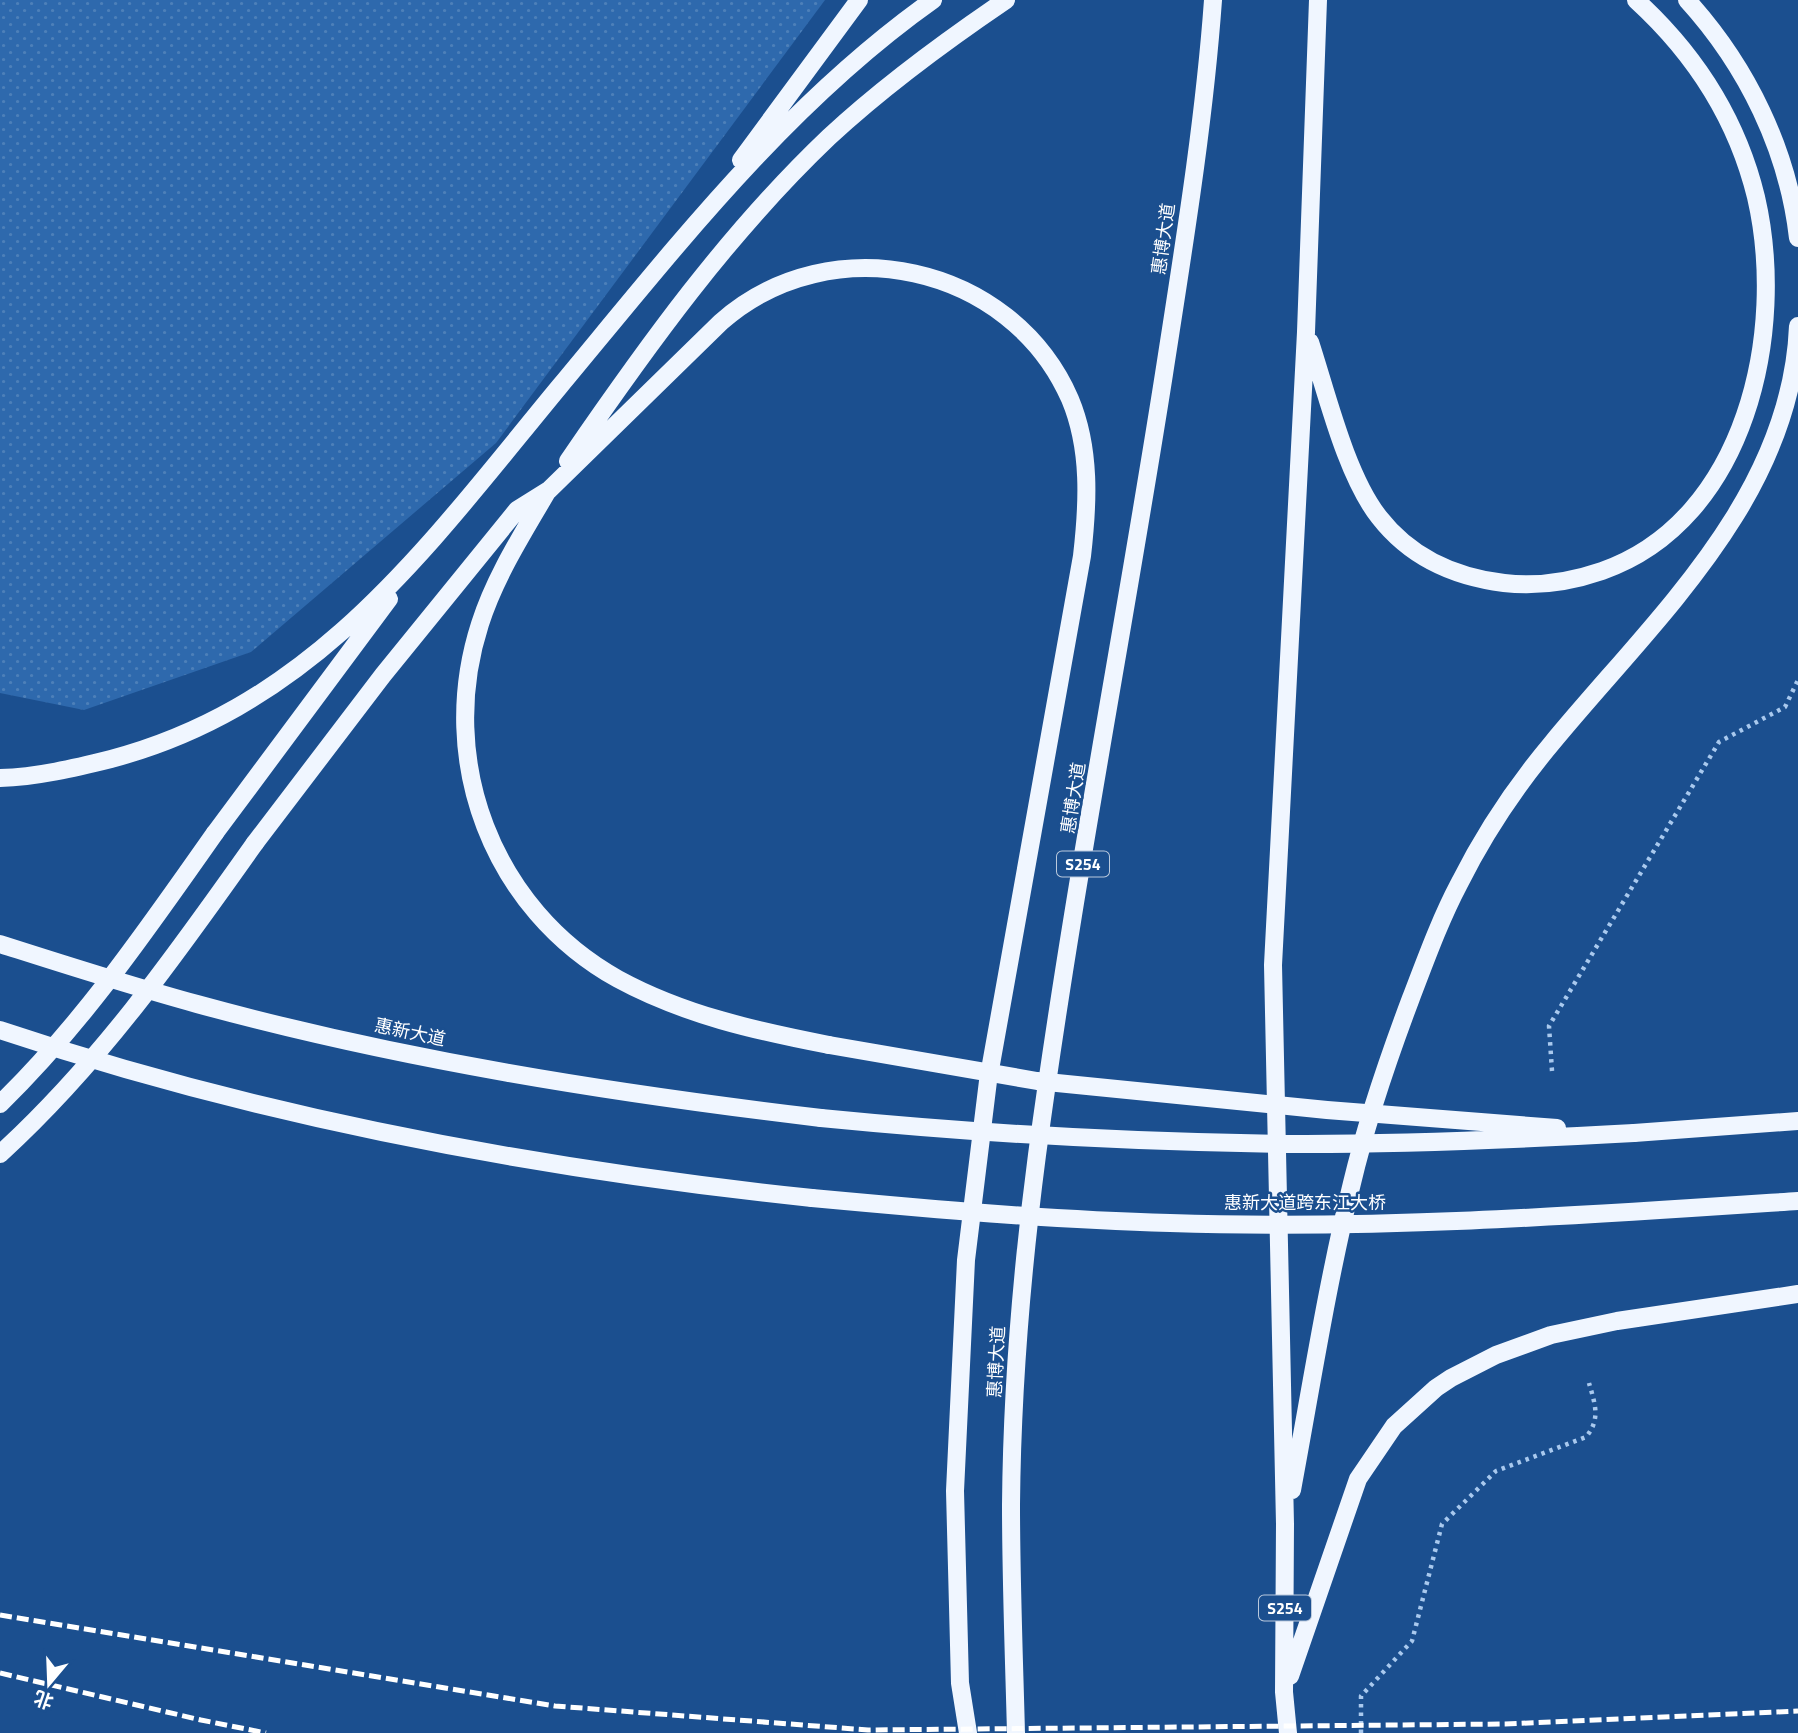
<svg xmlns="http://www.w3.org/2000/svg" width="1798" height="1733" font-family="'Titillium Web','Noto Sans SC',sans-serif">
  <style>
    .grass { fill: url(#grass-dots) }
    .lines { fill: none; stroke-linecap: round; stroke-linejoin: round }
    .path { stroke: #a9c9ee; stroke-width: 4.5; stroke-dasharray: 3.5 5; stroke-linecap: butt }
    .primary { stroke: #f0f6ff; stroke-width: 18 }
    .rail { stroke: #fff; stroke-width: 5; stroke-dasharray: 12 5; stroke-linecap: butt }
    .primary-bridge { stroke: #f0f6ff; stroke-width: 18 }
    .labels { text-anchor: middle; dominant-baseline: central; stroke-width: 5; stroke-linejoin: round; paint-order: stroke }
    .shield { fill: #1b4f8f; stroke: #bbcadd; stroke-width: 2 }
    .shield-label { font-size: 16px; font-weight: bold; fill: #fff }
    .street-label { font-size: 18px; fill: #fff; stroke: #1b4f8f }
  </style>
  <defs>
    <pattern id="grass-dots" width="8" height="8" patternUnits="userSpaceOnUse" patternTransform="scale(1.75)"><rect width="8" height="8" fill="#2e69ad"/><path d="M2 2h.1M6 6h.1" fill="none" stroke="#4d80b9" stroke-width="1.8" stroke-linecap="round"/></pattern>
  </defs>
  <rect width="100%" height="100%" fill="#1b4f8f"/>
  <path class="grass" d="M0,0H825L496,443L251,652L84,710L0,693Z"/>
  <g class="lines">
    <path class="path" d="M1552,1071L1549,1026L1719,742L1785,707L1798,680
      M1361,1733V1696L1412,1641L1442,1524L1496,1471L1586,1437C1601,1419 1595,1404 1589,1383"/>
    <path class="primary" d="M1687,0C1747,66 1788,150 1798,238
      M741,160L859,0
      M1310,342C1327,394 1346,475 1379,517C1410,557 1455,577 1504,583C1538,587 1570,582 1602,571C1747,520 1787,331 1756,197C1737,119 1694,53 1636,0
      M568,461C647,346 728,233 829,137C884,86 944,42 1006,0
      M547,492C522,535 495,577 480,624C436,760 492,909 618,979C684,1015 757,1031 829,1045
      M0,778C37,777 75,768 111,759C318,704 430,543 560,386C674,249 786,104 933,0
      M215,833L389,599
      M255,843L383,675L517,510L549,490L721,322C831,225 1011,264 1070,399C1091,449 1088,504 1082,556L988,1081L966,1260L955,1491L960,1683L968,1733
      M0,944C66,965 131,986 197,1004C401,1060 611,1093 821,1118
      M0,1030C262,1118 537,1169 812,1198
      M1634,1133L1798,1121
      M1292,1490C1311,1388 1327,1284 1352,1183C1367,1120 1388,1059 1411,998C1426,959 1440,920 1459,884C1484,834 1516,786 1552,743C1654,619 1791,498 1798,326
      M1290,1676L1358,1479L1394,1426L1436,1388L1451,1378L1496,1355L1551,1335L1617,1321L1798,1294
      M1016,1733C1014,1657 1011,1581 1011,1505C1012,1388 1022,1270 1037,1155C1072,894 1123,635 1164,374C1183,251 1204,125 1213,0
      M1288,1733L1284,1692L1285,1524L1273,965L1306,332L1318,0"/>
    <path class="rail" d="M0,1615L555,1706L868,1730L1505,1724L1798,1711
      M0,1673L201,1720L266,1733"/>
    <path class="primary-bridge" d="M829,1045L1037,1081L1327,1110L1557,1128
      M0,1104C84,1022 148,928 215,833
      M821,1118C983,1134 1144,1143 1306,1144C1416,1144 1525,1139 1634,1133
      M0,1154C100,1063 177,953 255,843
      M812,1198C931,1209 1050,1220 1170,1223C1380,1230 1589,1215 1798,1201"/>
  </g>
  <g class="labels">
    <g class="shield">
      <rect x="1057" y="851.5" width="52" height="25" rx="5"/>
      <rect x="1259" y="1595.5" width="52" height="25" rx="5"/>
    </g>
    <g class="shield-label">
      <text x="1083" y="864">S254</text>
      <text x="1285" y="1608">S254</text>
    </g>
    <g class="street-label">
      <text transform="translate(1163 239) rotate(-82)">惠博大道</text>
      <text transform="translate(1073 798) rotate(-81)">惠博大道</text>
      <text transform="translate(410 1032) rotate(12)">惠新大道</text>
      <text x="1305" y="1202">惠新大道跨东江大桥</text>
      <text transform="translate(996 1362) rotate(-87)">惠博大道</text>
    </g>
  </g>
  <g transform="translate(49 1684) rotate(199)" stroke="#1b4f8f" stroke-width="5" paint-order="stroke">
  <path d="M0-5L12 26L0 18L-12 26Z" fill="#ffffff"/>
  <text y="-10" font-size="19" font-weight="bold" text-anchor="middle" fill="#ffffff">北</text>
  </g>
</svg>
